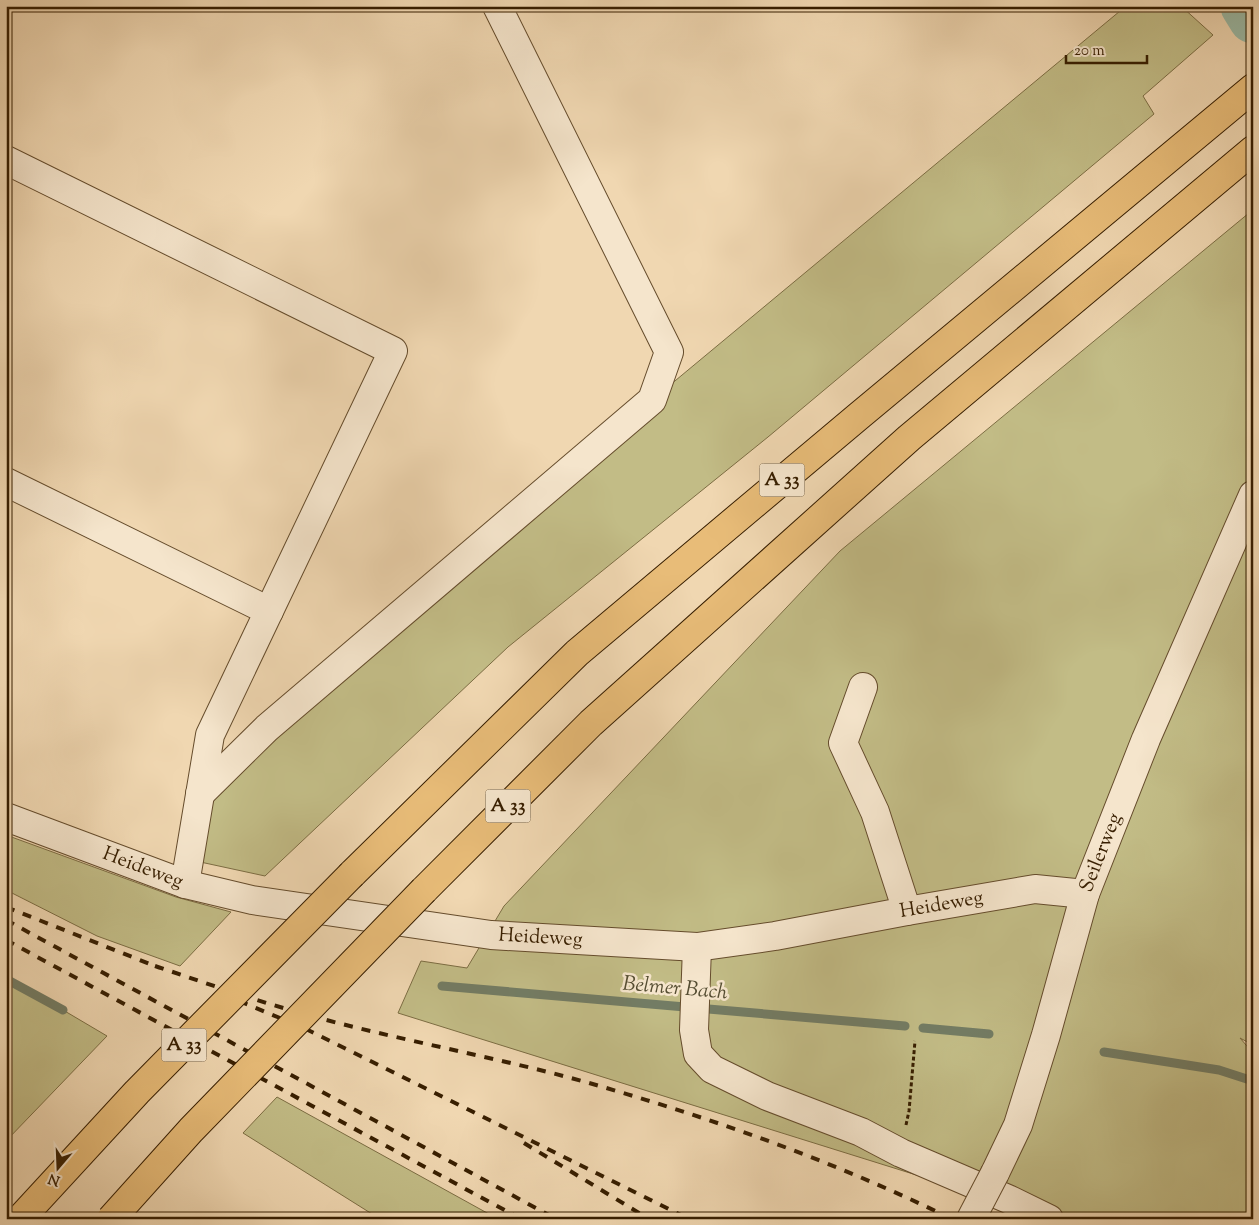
<svg xmlns="http://www.w3.org/2000/svg" width="1259" height="1225" font-family="'Sorts Mill Goudy',serif">
  <style>
    .green { fill: #c2bc86; stroke: #7c6d43 }
    .lines { fill: none; stroke-linecap: round; stroke-linejoin: round }
    .stream { stroke: #737c64; stroke-width: 9 }
    .river { stroke: #9bbaa6; stroke-width: 49 }
    .minor-casing { stroke: #654c2c; stroke-width: 30 }
    .highway-casing { stroke: #371e00; stroke-width: 30 }
    .path { stroke: #371e00; stroke-width: 3; stroke-dasharray: 4 2.5; stroke-linecap: butt }
    .minor { stroke: #f5e5cc; stroke-width: 28 }
    .highway { stroke: #e8bc78; stroke-width: 28 }
    .rail { stroke: #371e00; stroke-width: 4; stroke-dasharray: 9 9; stroke-linecap: butt }
    .minor-bridge-casing { stroke: #654c2c; stroke-width: 30; stroke-linecap: butt }
    .highway-bridge-casing { stroke: #371e00; stroke-width: 30; stroke-linecap: butt }
    .minor-bridge { stroke: #f5e5cc; stroke-width: 28 }
    .highway-bridge { stroke: #e8bc78; stroke-width: 28 }
    .labels { text-anchor: middle; dominant-baseline: central; stroke-width: 5; stroke-linejoin: round; paint-order: stroke }
    .shield { fill: #f5e5cc; stroke: #705a3d; stroke-width: 1 }
    .shield-label { font-size: 19px; font-weight: bold; fill: #371e00 }
    .street-label { font-size: 20px; fill: #371e00; stroke: #f5e5cc }
    .water-label { font-size: 21px; font-style: italic; fill: #554d32; stroke: #f5e5cc }
  </style>
  <rect width="100%" height="100%" fill="#f0d7b1"/>
  <filter id="stains"><feTurbulence type="fractalNoise" baseFrequency=".004" numOctaves="4"/><feColorMatrix values="0 0 0 0 .2 0 0 0 0 .09 0 0 0 0 .02 0 0 0 .5 -.17"/></filter>
  <radialGradient id="worn" r=".72"><stop offset=".6" stop-color="#630" stop-opacity="0"/><stop offset="1" stop-color="#630" stop-opacity=".3"/></radialGradient>
  <path class="green" d="M1126,6H1181L1213,35L1143,96L1154,114L768,437L508,647L265,876L191,860L200,794L652,400Z
    M1249,213L1253,216V1045L1240,1038L1253,1053V1219H1038L1006,1203L398,1013L421,961L467,968L504,906L840,551Z
    M6,835L176,897L231,912L180,966L97,936L6,890Z
    M6,979L63,1010L107,1036L6,1141Z
    M277,1097L498,1219H380L243,1133Z"/>
  <g class="lines">
    <path class="stream" d="M6,979L63,1010
      M442,986L905,1026
      M923,1028L989,1034
      M1104,1052L1219,1070L1253,1081"/>
    <path class="river" d="M1245,6L1253,19"/>
    <g class="minor-casing">
      <g id="minor">
        <path d="M6,160L393,351L269,611"/>
        <path d="M6,482L269,611L210,735L185,884"/>
        <path d="M863,687L843,743L875,812L907,911"/>
        <path d="M200,794L267,728L652,400L669,352L497,6"/>
        <path id="s1" d="M6,817L185,884L252,900L491,935L697,947L775,936L907,911L1035,889L1085,894"/>
        <path d="M697,947L694,1030L698,1054L712,1069L767,1096L861,1132L901,1153L1008,1199L1049,1219"/>
        <path id="s2" d="M995,1173L1018,1125L1046,1035L1085,894L1146,739L1253,495"/>
      </g>
    </g>
    <g class="highway-casing">
      <path id="highway" d="M352,874L577,653L860,415L1253,88
        M424,890L591,723L909,438L1253,150"/>
    </g>
    <path class="path" d="M906,1125L909,1111L915,1041"/>
    <use href="#minor" class="minor"/>
    <use href="#highway" class="highway"/>
    <path class="rail" d="M6,907L160,968
      M6,920L556,1219
      M6,940L521,1219
      M155,966C206,983 256,1001 308,1015C398,1040 491,1056 582,1081C709,1117 834,1161 952,1219
      M239,1001L304,1028L689,1219
      M524,1143L649,1219"/>
    <g class="minor-bridge-casing">
      <path id="minor-bridge" d="M971,1219L995,1173"/>
    </g>
    <g class="highway-bridge-casing">
      <path id="highway-bridge" d="M20,1219L137,1092L352,874
        M111,1219L191,1130L424,890"/>
    </g>
    <use href="#minor-bridge" class="minor-bridge"/>
    <use href="#highway-bridge" class="highway-bridge"/>
  </g>
  <g class="labels">
    <g class="shield">
      <rect x="759.5" y="463.5" width="45" height="33" rx="4"/>
      <rect x="485.5" y="789.5" width="45" height="33" rx="4"/>
      <rect x="161.5" y="1028.5" width="45" height="33" rx="4"/>
    </g>
    <g class="shield-label">
      <text x="782" y="480">A 33</text>
      <text x="508" y="806">A 33</text>
      <text x="184" y="1045">A 33</text>
    </g>
    <g class="street-label">
      <text stroke="none"><textPath href="#s2" startOffset="338">Seilerweg</textPath></text>
      <text stroke="none"><textPath href="#s1" startOffset="146">Heideweg</textPath></text>
      <text stroke="none"><textPath href="#s1" startOffset="956">Heideweg</textPath></text>
      <text stroke="none"><textPath href="#s1" startOffset="551">Heideweg</textPath></text>
    </g>
    <g class="water-label">
      <text transform="translate(675 989) rotate(5)">Belmer Bach</text>
    </g>
  </g>
  <rect width="1259" height="1225" fill="none" stroke="#f0d7b1" stroke-width="25"/>
  <rect x="8" y="8" width="1244" height="1210" fill="none" stroke="#371e00" stroke-width="2.5"/>
  <rect x="12" y="12" width="1234" height="1200" fill="none" stroke="#371e00"/>
  <g transform="translate(58 1168) rotate(199)" stroke="#f5e5cc" stroke-width="4" paint-order="stroke">
  <path d="M0-4L9 19L0 12L-9 19Z" fill="#371e00"/>
  <text y="-8" font-size="14" font-weight="bold" text-anchor="middle" fill="#371e00">N</text>
  </g>
  <path d="M1066 55v8h81v-8" fill="none" stroke="#371e00" stroke-width="2.5"/>
  <text x="1074" y="55" font-size="15" fill="#371e00" stroke="#f5e5cc" stroke-width="4" paint-order="stroke">20 m</text>
  <rect width="100%" height="100%" filter="url(#stains)"/>
  <rect width="100%" height="100%" fill="url(#worn)"/>
</svg>
